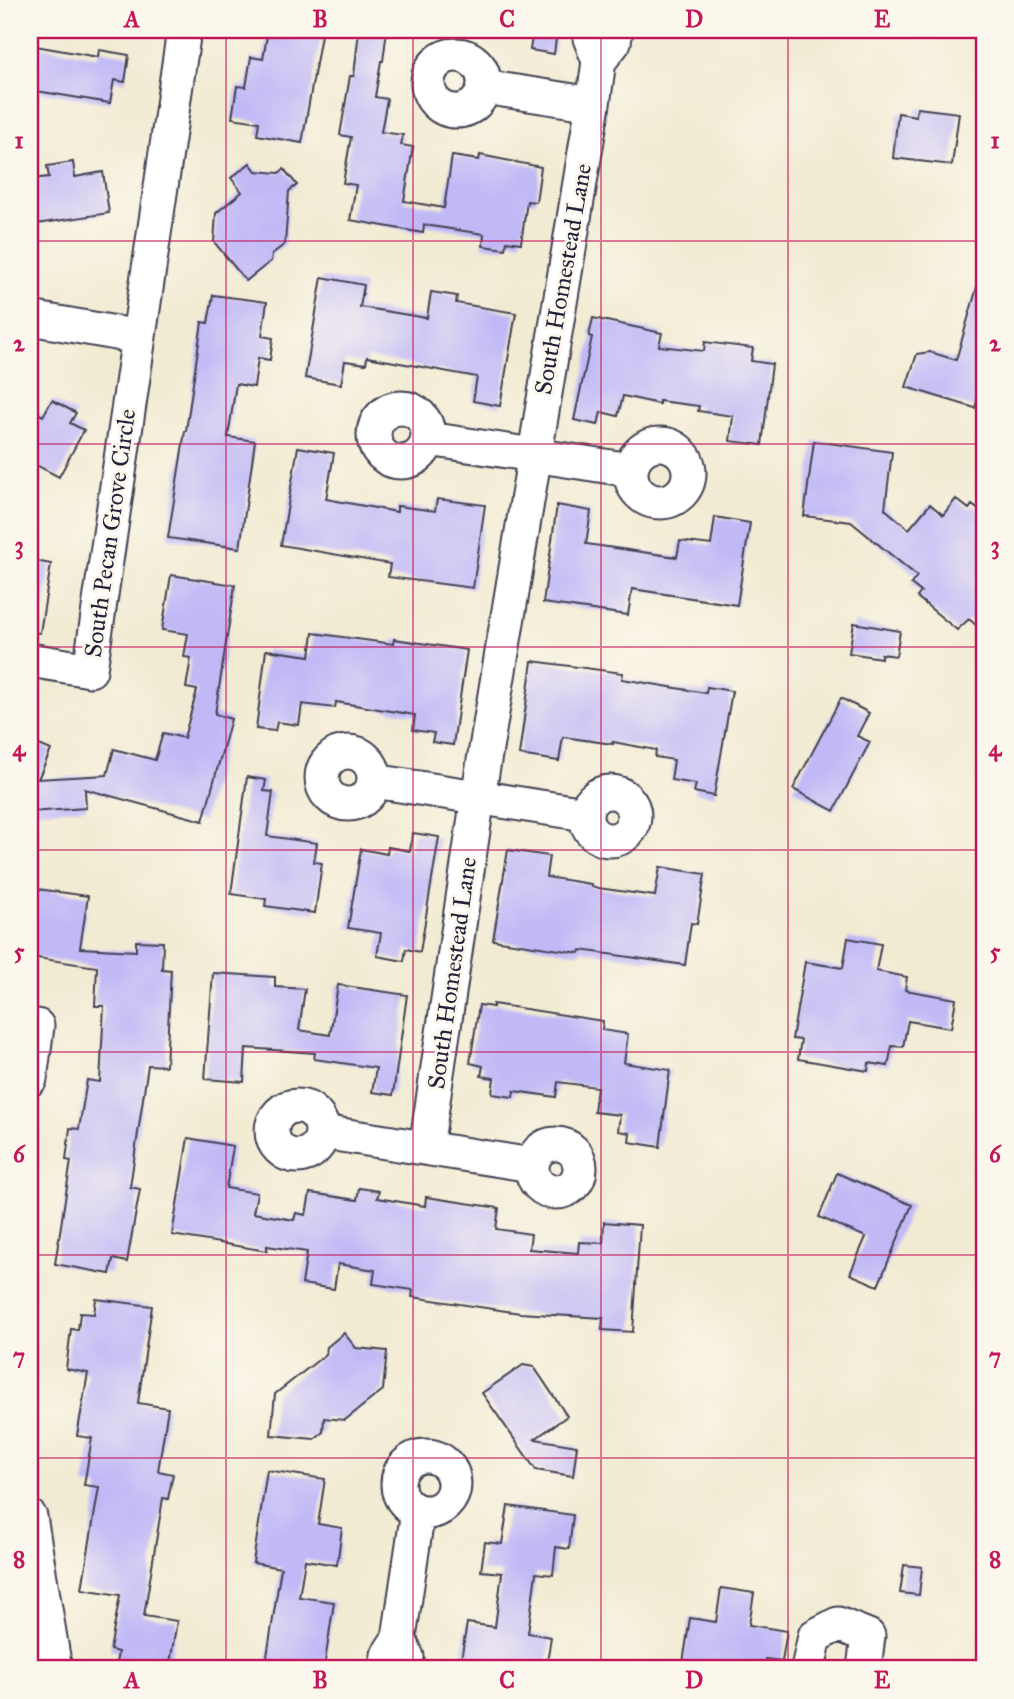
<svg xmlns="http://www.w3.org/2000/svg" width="1014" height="1699" font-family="'IM FELL Great Primer',serif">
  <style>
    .building { fill: #c1b9f6 }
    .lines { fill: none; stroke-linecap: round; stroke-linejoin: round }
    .minor-casing { stroke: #414052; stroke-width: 37 }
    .minor { stroke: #fff; stroke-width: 33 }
    .grid { fill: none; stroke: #c2185b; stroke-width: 2; stroke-opacity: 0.55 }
    .labels { text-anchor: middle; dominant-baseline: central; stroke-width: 6; stroke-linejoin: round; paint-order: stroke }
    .street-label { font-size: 24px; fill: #22223b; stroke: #fbf7ec }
    .neatline { fill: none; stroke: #c2185b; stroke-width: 2.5 }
    .grid-label { font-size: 23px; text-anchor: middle; font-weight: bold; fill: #c2185b }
  </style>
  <rect width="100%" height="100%" fill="#fbf7ec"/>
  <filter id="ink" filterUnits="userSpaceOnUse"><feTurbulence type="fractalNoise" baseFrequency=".0143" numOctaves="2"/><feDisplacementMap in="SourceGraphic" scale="14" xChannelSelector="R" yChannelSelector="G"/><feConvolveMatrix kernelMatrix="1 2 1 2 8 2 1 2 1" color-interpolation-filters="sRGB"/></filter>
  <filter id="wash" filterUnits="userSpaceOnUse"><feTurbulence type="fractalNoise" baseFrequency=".00686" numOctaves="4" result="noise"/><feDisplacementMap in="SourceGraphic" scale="28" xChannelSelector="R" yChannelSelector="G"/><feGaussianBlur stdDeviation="1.57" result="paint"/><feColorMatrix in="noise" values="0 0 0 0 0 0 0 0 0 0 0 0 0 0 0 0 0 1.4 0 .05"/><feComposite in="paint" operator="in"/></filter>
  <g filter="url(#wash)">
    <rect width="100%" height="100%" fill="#f2ebd3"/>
    <g id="blocks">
      <path class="building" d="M268,30H291L321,35L302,143L257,135L259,122L232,118L237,86L246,87L251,57L263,59Z
        M359,30H387L383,61H381L375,97L387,99L381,132L403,135L401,145L413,147L404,201L444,208L452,156L479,160L480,155L541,167L536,202L527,201L521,243L507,241L505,249L483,246L484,234L424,225L423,233L350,220L356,185L343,183L351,137L340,135L350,76H354Z
        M533,30H557L554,54L530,50Z
        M30,45L98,57L99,50L129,55L125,82L114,80L110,103L30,90Z
        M917,108L959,113L952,165L893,158L898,113L916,116Z
        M73,162L75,177L103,172L109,213L30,225V179L49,177L47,166Z
        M250,163L256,171L279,173L284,169L297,185L289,191L285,244L272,254L271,261L246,281L214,242L216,213L242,192L231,178Z
        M322,277L364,285L360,307L427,318L431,292L457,296L456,303L516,313L500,406L473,401L477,377L367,357L366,364L345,361L341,384L305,378Z
        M980,277L984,278V391H980L975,408L906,387L917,354L930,352L956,360Z
        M213,295L267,302L262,336L273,338L270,360L258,358L254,387L236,384L228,437L255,441L240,548L168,538L185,431H186L202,322L208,323Z
        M593,318L662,333L659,346L704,351L705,342L753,348L751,361L772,364L762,445L730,441L733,416L698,411L699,406L659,401V404L623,396L618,416L601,412L598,425L574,420L592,337L589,336Z
        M52,400L76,413L70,423L84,430L59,477L30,462V409L43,416Z
        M814,441L892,452L885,509L909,529L930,504L943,515L956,499L969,509L972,505L984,514V632L969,619L957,630L917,597L921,592L911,584L917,576L851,522L804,516Z
        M298,447L334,453L326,499L397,512V506L435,511L437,499L485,505L473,588L388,577L390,564L281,545Z
        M557,505L591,511L586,544L677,557L680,541L711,545L715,517L750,523L737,605L632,589L628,615L543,603Z
        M30,560L51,564L40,633L30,632Z
        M171,575L235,585L215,714L231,719L203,821L85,789L86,808L30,812V741L51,750L38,779L107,775L114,749L155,760L163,733L184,738L197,690L186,688L191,658L184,657L188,634L162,630Z
        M854,623L900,631L896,656L881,654V658L849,653Z
        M313,633L393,644L394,639L467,650L453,745L432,742L434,733L413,730L415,715L336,702L335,708L302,704L299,725L277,722L275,731L256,729L266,650L310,656Z
        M532,661L623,673L622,679L706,693L707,687L732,691L714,796L694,792L696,784L671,780L674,760L655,757L656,750L613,742V744L563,737L559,761L519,755Z
        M841,698L869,713L857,736L870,742L834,811L793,789Z
        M247,777L266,780L264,791L273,792L267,836L317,843L314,862L322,863L315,913L265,906L266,899L231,894Z
        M413,833L439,837L420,952L406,949L404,961L377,956L381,933L348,928L361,849L387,854L388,847L410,851Z
        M508,850L549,856L546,877L591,884V887L655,896L660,867L705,874L697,924L691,923L685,965L581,950L580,953L493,940Z
        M30,888L88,896L80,948L136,951V941L163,942L162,969L171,970L166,1066L148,1065L130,1187L140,1189L127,1262L113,1259L110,1274L55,1264L71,1161L66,1160L70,1128L79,1129L87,1080L100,1082L104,1006H95L97,967L30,957Z
        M848,938L881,944L876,971L907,977L905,990L956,999L951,1028L908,1021L903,1047L892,1046L888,1066L869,1063L868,1071L798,1059L801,1040L792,1039L805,962L843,968Z
        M213,973L275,977V987L305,989L299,1030L330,1035L338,985L407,995L393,1095L372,1092L376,1068L314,1059L315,1053L246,1048L244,1082L205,1079Z
        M493,1004L603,1021L602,1030L628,1034L624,1063L670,1070L660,1147L629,1142L630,1133L618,1131L620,1115L594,1112L597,1087L558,1082L556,1097L514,1091L513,1097L492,1094L494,1078L481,1076L483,1066L470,1063L479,1005L493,1007Z
        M188,1138L233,1146L226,1188L257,1193L253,1213L294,1220L296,1213L306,1215L310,1193L357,1200L359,1188L379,1191L377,1198L425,1206L426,1197L499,1208L496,1229L531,1234L529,1249L578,1253L579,1242L603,1243L604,1222L640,1225L633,1332L602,1330L603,1318L520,1313L412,1297L413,1290L373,1284L375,1270L338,1264L334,1289L302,1284L307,1252L267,1246V1251L172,1235Z
        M837,1173L912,1205L878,1286L850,1274L866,1237L819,1217Z
        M96,1299L152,1306L138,1403L168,1408L158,1471L173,1474L168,1499L163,1498L144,1616L177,1621L169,1669H115L118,1652L110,1650L120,1595L82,1589L99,1487L84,1485L92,1438L77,1436L88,1373L66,1369L71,1329L78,1330L80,1313L94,1314Z
        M344,1333L356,1348L387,1351L383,1390L345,1420L324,1418L323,1432L314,1439L271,1435L275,1394L326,1354L327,1347Z
        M523,1365L534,1367L567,1416L535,1439L577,1446L573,1476L536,1470L482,1393Z
        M267,1470L325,1479L318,1524L342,1528L337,1565L305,1560L299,1597L334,1602L324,1669H265L281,1568L253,1563Z
        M508,1506L573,1515L569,1549L556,1547L553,1575L536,1573L528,1633L551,1637L547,1663L538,1662L536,1669H483L484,1663L461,1660L467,1623L495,1627L502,1573L481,1571L485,1542L502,1544Z
        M904,1565L922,1567L919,1595L900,1593Z
        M721,1588L754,1593L749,1625L787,1631L782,1661L766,1659L764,1669H682L690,1618L716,1622Z"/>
    </g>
  </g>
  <g filter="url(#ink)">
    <use href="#blocks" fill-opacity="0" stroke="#414052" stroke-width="2"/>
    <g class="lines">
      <g class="minor-casing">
        <path id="minor" d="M428 83a28 28 0 1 1 56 0a28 28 0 1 1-56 0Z
          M599,61L614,42L616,30
          M484,87L593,104
          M30,318L139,337
          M374 435a27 27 0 1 1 54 0a27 27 0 1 1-54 0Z
          M429,439L631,470
          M631 473a29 29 0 1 1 58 0a29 29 0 1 1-58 0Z
          M30,660L90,670L184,30
          M322 778a26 26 0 1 1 52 0a26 26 0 1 1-52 0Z
          M374,781L585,814
          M586 816a24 24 0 1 1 48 0a24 24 0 1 1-48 0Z
          M30,1025L37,1026L30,1079
          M272 1131a25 25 0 1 1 50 0a25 25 0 1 1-50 0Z
          M322,1132L532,1165
          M532 1168a24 24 0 1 1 48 0a24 24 0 1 1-48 0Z
          M426,1148L478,797L593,104L599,61L590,38L591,30
          M398 1484a28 28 0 1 1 56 0a28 28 0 1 1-56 0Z
          M30,1517L55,1669
          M399,1638L418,1511
          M386,1669L388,1655L399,1638L407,1657L405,1669
          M808,1669L815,1636L838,1624L868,1636L864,1669"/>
      </g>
      <use href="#minor" class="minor"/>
    </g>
  </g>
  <path class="grid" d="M226,30V1669M413,30V1669M601,30V1669M788,30V1669M30,241H984M30,444H984M30,647H984M30,850H984M30,1052H984M30,1255H984M30,1458H984"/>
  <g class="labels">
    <g class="street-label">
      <text transform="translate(563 279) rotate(-80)">South Homestead Lane</text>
      <text transform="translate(110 533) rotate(-82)">South Pecan Grove Circle</text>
      <text transform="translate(452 973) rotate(-82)">South Homestead Lane</text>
    </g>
  </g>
  <rect width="1014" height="1699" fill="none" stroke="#fbf7ec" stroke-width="77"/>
  <rect x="38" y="38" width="938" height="1622" class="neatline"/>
  <g class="grid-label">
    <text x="132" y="27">A</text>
    <text x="320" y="27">B</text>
    <text x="507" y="27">C</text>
    <text x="694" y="27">D</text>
    <text x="882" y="27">E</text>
    <text x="19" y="148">1</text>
    <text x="995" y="148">1</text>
    <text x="19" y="351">2</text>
    <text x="995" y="351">2</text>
    <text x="19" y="553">3</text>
    <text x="995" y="553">3</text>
    <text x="19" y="756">4</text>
    <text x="995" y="756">4</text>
    <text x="19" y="959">5</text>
    <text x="995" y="959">5</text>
    <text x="19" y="1162">6</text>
    <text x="995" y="1162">6</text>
    <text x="19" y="1364">7</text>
    <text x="995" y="1364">7</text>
    <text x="19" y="1567">8</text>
    <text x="995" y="1567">8</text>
    <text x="132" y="1688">A</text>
    <text x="320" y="1688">B</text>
    <text x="507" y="1688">C</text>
    <text x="694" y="1688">D</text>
    <text x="882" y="1688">E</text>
  </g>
</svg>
